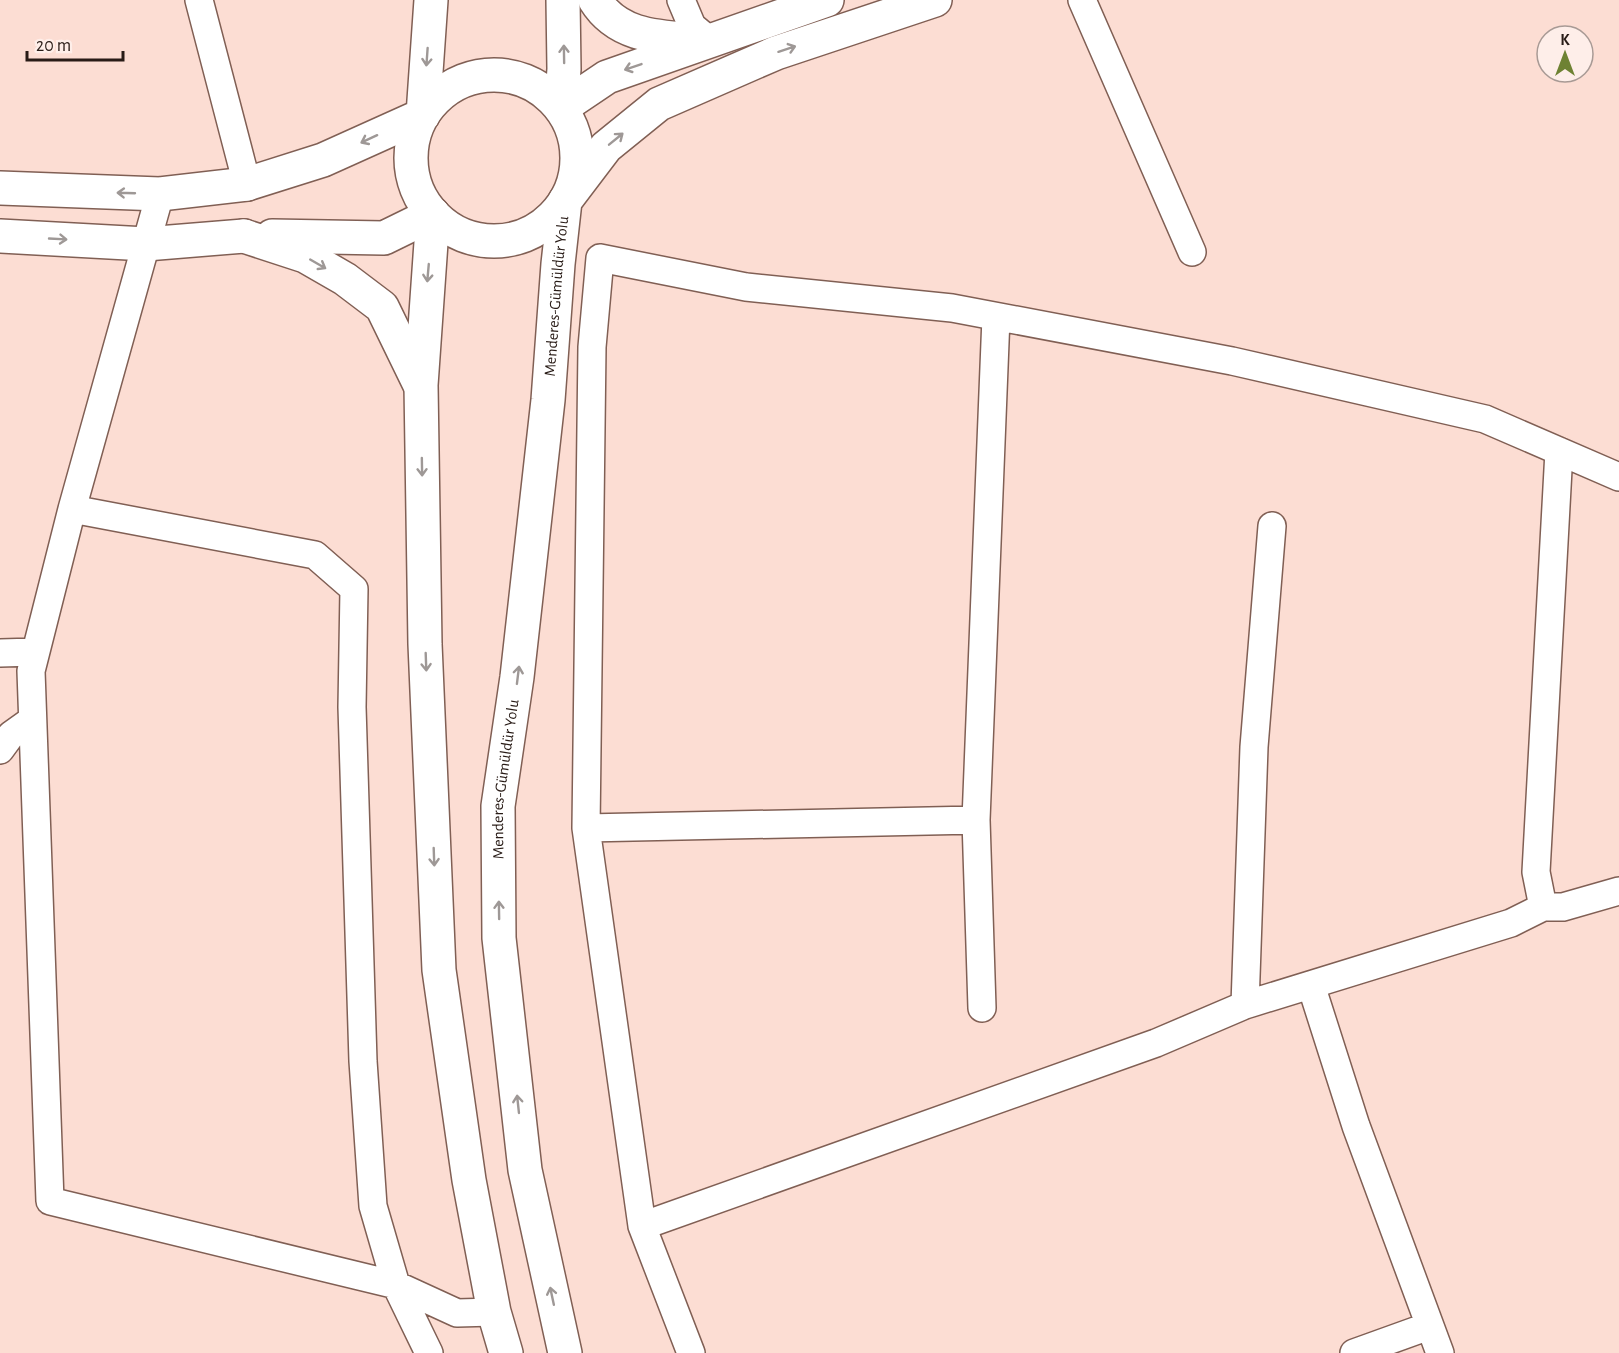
<svg xmlns="http://www.w3.org/2000/svg" width="1619" height="1353" font-family="'Alegreya Sans',sans-serif">
  <style>
    .lines { fill: none; stroke-linecap: round; stroke-linejoin: round }
    .minor-casing { stroke: #805f54; stroke-width: 30 }
    .tertiary-casing { stroke: #805f54; stroke-width: 36 }
    .primary-casing { stroke: #805f54; stroke-width: 36 }
    .minor { stroke: #fff; stroke-width: 27 }
    .tertiary { stroke: #fff; stroke-width: 33 }
    .primary { stroke: #fff; stroke-width: 33 }
    .oneway { stroke: #9e9896 }
    .labels { text-anchor: middle; dominant-baseline: central; stroke-width: 5; stroke-linejoin: round; paint-order: stroke }
    .street-label { font-size: 16px; fill: #281b16; stroke: #feeee9 }
  </style>
  <rect width="100%" height="100%" fill="#fcddd3"/>
  <g class="lines">
    <g class="minor-casing">
      <path id="minor" d="M199,0L247,184
        M681,0L692,26L710,41
        M1082,0L1192,252
        M160,194L72,509L31,671L50,1201L396,1285L457,1313L494,1312
        M72,509L315,555L354,589L352,707L363,1061L373,1206L396,1285L429,1353
        M0,653L35,652
        M0,750L11,735L32,720
        M586,828L976,820
        M1543,907L1536,872L1559,451
        M1311,985L1356,1126L1440,1353
        M1245,1005L1254,747L1272,526
        M982,1008L976,820L996,317
        M642,1226L1156,1043L1245,1005L1511,923L1543,907H1563L1619,891
        M691,1353L642,1226L586,828L592,347L600,258L746,287L952,308L1232,361L1485,419L1619,477
        M1354,1353L1429,1326"/>
    </g>
    <g class="tertiary-casing">
      <path id="tertiary" d="M0,188L160,194L247,184
        M0,236L146,244L244,236"/>
    </g>
    <g class="primary-casing">
      <g id="primary">
        <path d="M595,0C618,37 659,37 697,40"/>
        <circle cx="494" cy="158" r="83"/>
        <path d="M561,108L607,77L827,0"/>
        <path d="M561,108L564,69L563,0"/>
        <path d="M247,184L323,160L423,115L431,0"/>
        <path d="M433,214L421,385L425,644L439,970L469,1180L494,1312L506,1353"/>
        <path d="M244,236L305,256L345,279L382,307L419,383"/>
        <path d="M272,236L384,238L433,214"/>
        <path id="s1" d="M565,1353L525,1170L499,938L498,806L517,677L548,400L558,264L565,201L606,147L659,104L776,53L935,0"/>
      </g>
    </g>
    <use href="#minor" class="minor"/>
    <use href="#tertiary" class="tertiary"/>
    <use href="#primary" class="primary"/>
  </g>
  <defs><path id="oneway-shaft" d="M-6 0H5M1.5-3L5.5 0L1.5 3" fill="none" stroke-width="1.6" stroke-linecap="round" stroke-linejoin="round" transform="scale(1.5)"/></defs>
  <g class="oneway">
    <use href="#oneway-shaft" transform="translate(787 49) rotate(-18)"/>
    <use href="#oneway-shaft" transform="translate(564 54) rotate(-91)"/>
    <use href="#oneway-shaft" transform="translate(427 57) rotate(94)"/>
    <use href="#oneway-shaft" transform="translate(633 67) rotate(161)"/>
    <use href="#oneway-shaft" transform="translate(369 139) rotate(155)"/>
    <use href="#oneway-shaft" transform="translate(616 139) rotate(-39)"/>
    <use href="#oneway-shaft" transform="translate(126 193) rotate(-178)"/>
    <use href="#oneway-shaft" transform="translate(58 239) rotate(3)"/>
    <use href="#oneway-shaft" transform="translate(318 264) rotate(30)"/>
    <use href="#oneway-shaft" transform="translate(428 273) rotate(95)"/>
    <use href="#oneway-shaft" transform="translate(422 467) rotate(89)"/>
    <use href="#oneway-shaft" transform="translate(426 662) rotate(88)"/>
    <use href="#oneway-shaft" transform="translate(518 675) rotate(-83)"/>
    <use href="#oneway-shaft" transform="translate(434 857) rotate(88)"/>
    <use href="#oneway-shaft" transform="translate(499 910) rotate(-91)"/>
    <use href="#oneway-shaft" transform="translate(518 1104) rotate(-96)"/>
    <use href="#oneway-shaft" transform="translate(552 1296) rotate(-102)"/>
  </g>
  <g class="labels">
    <g class="street-label">
      <text stroke="none"><textPath href="#s1" startOffset="1066">Menderes-Gümüldür Yolu</textPath></text>
      <text stroke="none"><textPath href="#s1" startOffset="580">Menderes-Gümüldür Yolu</textPath></text>
    </g>
  </g>
  <g transform="translate(1565 54)"><circle r="28" fill="#feeee9" stroke="#a89a95" stroke-width="1.5"/>
  <path d="M0-4.5L10 22L0 15L-10 22Z" fill="#6e8233"/>
  <text y="-9" font-size="16" font-weight="bold" text-anchor="middle" fill="#281b16">K</text>
  </g>
  <path d="M27 51v9h96v-9" fill="none" stroke="#281b16" stroke-width="3"/>
  <text x="36" y="51" font-size="18" fill="#281b16" stroke="#feeee9" stroke-width="4.5" paint-order="stroke">20 m</text>
</svg>
